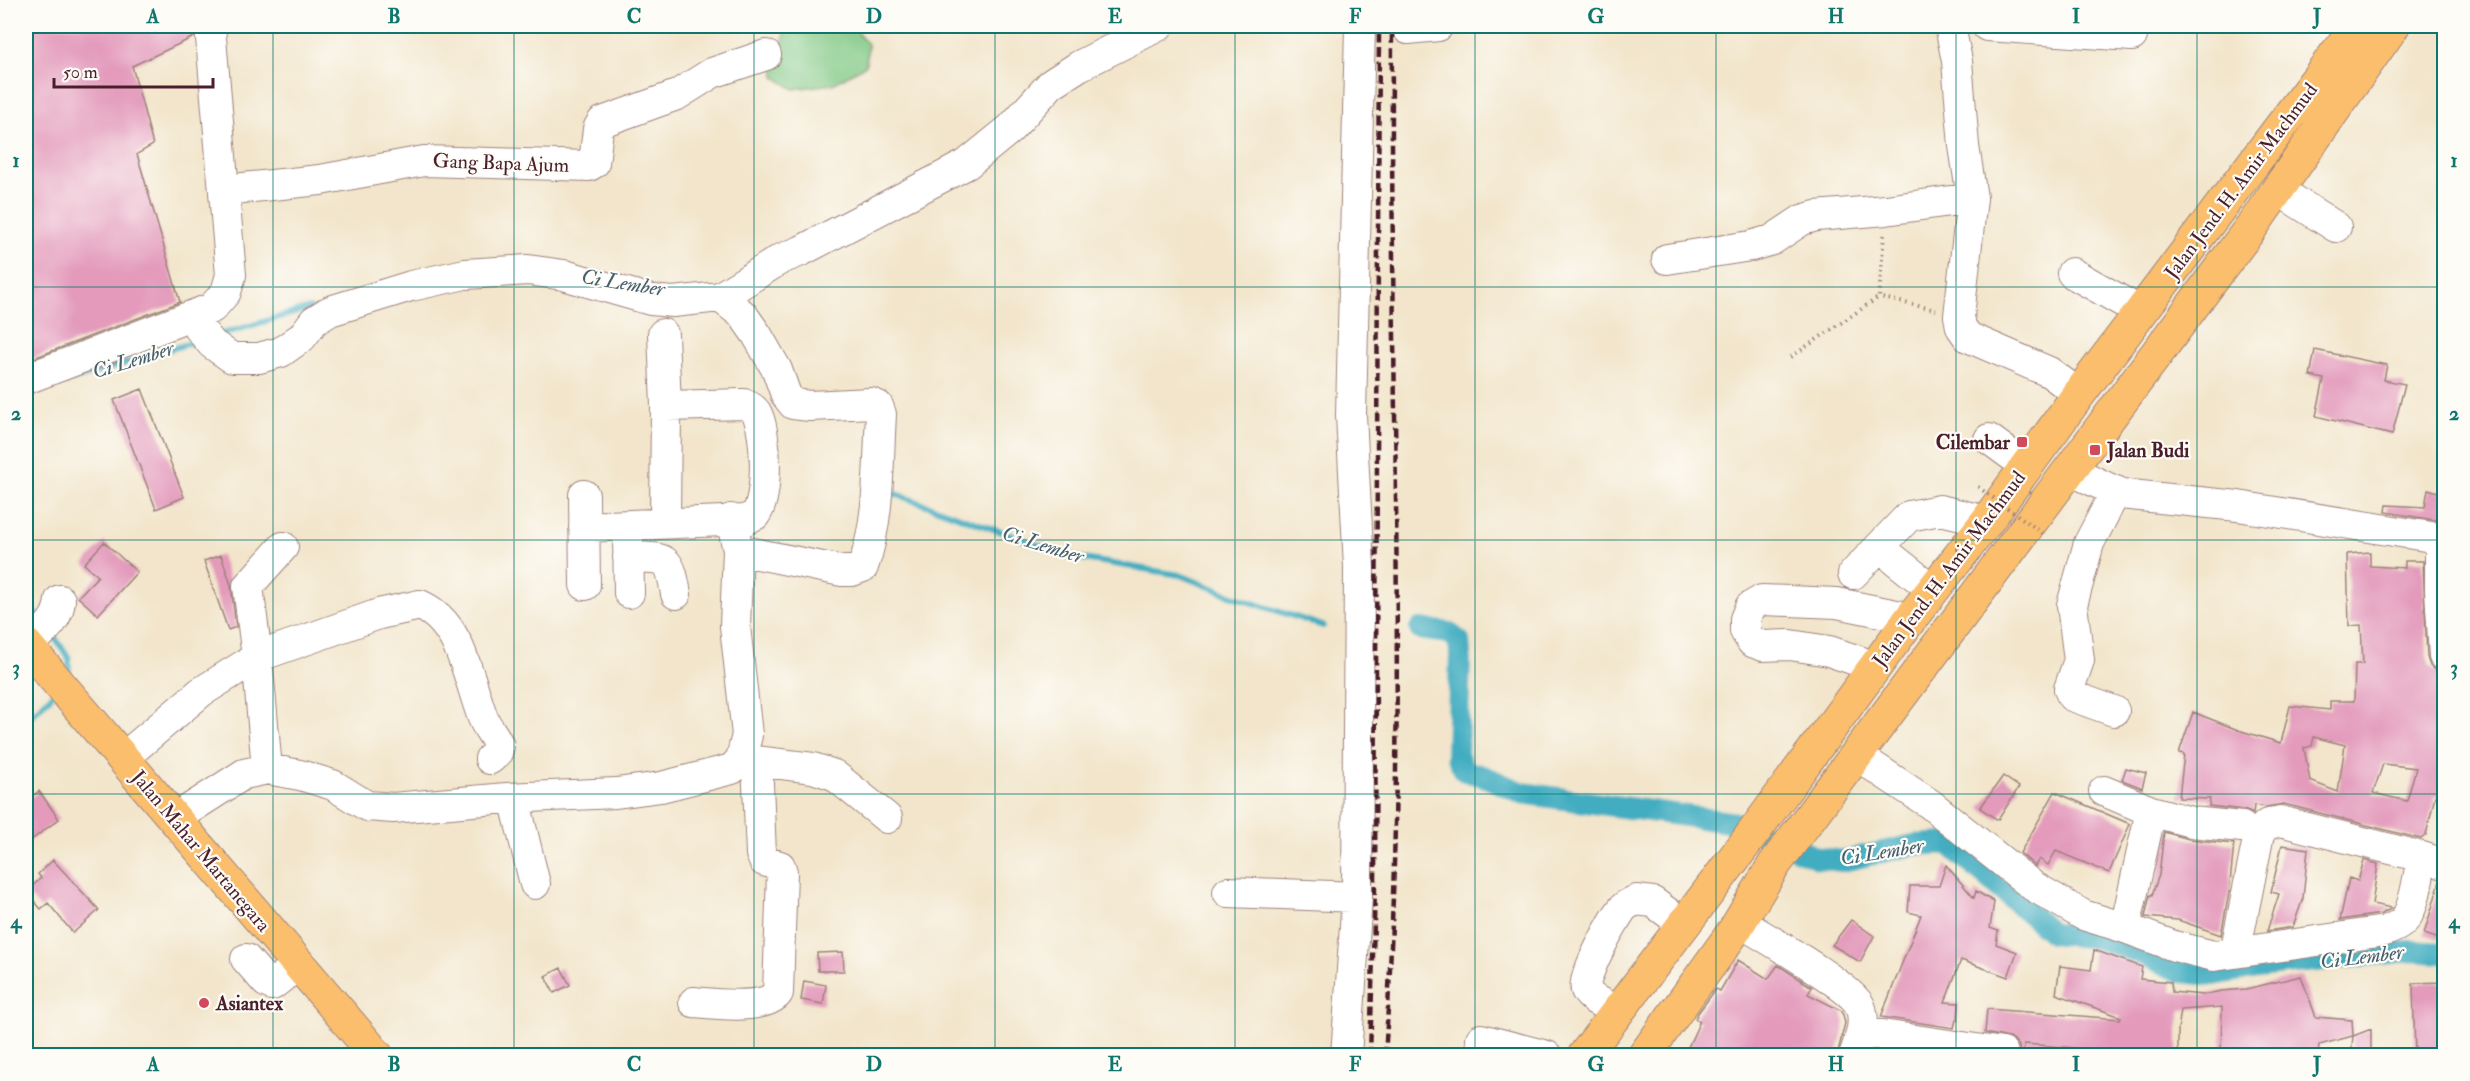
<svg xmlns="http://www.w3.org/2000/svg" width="2470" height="1081" font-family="'IM FELL Double Pica',serif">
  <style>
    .green { fill: #80c884; stroke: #657458; stroke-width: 1.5 }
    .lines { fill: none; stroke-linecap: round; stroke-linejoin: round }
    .stream { stroke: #42adc1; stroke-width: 6 }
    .canal { stroke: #42adc1; stroke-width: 22 }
    .building { fill: #e39abb; fill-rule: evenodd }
    .minor-casing { stroke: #9e827b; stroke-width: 32 }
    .major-casing { stroke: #9e827b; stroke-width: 35 }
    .highway-casing { stroke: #9e827b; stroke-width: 35 }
    .path { stroke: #9e827b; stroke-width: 4; stroke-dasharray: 1.5 4.5; stroke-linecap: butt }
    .minor { stroke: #fff; stroke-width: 30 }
    .major { stroke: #fabe6d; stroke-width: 33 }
    .highway { stroke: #fabe6d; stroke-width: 33 }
    .rail { stroke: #4a1f2b; stroke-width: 4.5; stroke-dasharray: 9 4.5; stroke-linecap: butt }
    .path-bridge { stroke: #9e827b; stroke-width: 4; stroke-dasharray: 1.5 4.5; stroke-linecap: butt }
    .grid { fill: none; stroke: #0f766e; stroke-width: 1.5; stroke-opacity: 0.55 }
    .poi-dot { fill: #d1495b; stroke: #fdfcf7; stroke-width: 2 }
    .labels { text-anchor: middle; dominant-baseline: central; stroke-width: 4.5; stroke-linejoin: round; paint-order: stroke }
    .street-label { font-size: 20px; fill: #4a1f2b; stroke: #fdfcf7 }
    .poi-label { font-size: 20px; font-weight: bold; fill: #4a1f2b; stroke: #fdfcf7; text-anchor: start }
    .water-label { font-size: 21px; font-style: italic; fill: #465f6e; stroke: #fdfcf7 }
    .neatline { fill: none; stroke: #0f766e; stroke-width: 2 }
    .grid-label { font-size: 20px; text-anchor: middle; font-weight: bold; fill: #0f766e }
  </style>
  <rect width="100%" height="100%" fill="#fdfcf7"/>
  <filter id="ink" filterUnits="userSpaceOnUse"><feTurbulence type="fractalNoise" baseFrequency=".0167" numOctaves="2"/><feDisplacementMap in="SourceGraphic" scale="12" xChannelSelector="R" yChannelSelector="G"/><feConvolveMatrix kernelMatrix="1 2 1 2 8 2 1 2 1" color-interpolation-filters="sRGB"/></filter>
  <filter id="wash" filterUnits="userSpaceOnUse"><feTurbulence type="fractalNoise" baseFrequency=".008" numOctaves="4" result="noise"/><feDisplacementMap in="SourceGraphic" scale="24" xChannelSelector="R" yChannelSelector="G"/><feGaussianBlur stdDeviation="1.35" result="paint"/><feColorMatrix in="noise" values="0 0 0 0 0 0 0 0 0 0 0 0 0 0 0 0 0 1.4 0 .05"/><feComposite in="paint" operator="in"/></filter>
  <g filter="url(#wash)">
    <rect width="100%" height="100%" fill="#f2e5cb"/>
    <path class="green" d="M785,26H856L860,36L868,44L866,65L833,84L794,89L775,77L774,58L783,43Z"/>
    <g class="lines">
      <path class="stream" d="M216,336L310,308
        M35,391L197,341
        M887,491L1072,557L1180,575L1235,597L1323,626
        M26,602L42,623
        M53,635L69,658V677
        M26,721L54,693"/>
      <path class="canal" d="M1420,629L1449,633L1459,641L1460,654L1457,756L1465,771L1486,777L1522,793L1736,823L1818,858L1842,861L1914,845L1947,843L2052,933L2097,938L2142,954L2181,972L2214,975L2257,967L2409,951L2444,953"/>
    </g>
    <g id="blocks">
      <path class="building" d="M26,26H193L194,37L132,66L153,145L137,154L180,302L26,361Z
        M2315,350L2387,365L2384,380L2405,384L2392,435L2316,416L2324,379L2310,376Z
        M142,389L184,497L156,509L114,400Z
        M2428,489L2445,494V519L2440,521L2386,512L2387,505L2425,507Z
        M104,542L137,572L98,615L78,597L98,576L84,564Z
        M2370,552V566L2405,568V561H2423L2427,657L2430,666L2437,672L2445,673V800L2435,796L2426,835L2421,839L2284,804L2266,807L2254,805L2253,814L2244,810L2209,806L2210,799L2179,798L2184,754L2179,753L2193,712L2238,730L2281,743L2290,706L2330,710V701H2354L2355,664H2363L2361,625L2349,626L2347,554ZM2314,737L2345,745L2338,792L2310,781L2304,748L2312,746ZM2383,764L2416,768L2407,801L2373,793Z
        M221,555L231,585L236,627L228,630L204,561Z
        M2126,768L2146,773L2142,788L2122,780Z
        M2003,776L2019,787L1998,820L1980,808Z
        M39,791L59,819L26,844V801Z
        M2055,792L2130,824L2109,873L2056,851L2048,865L2039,859L2035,866L2020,853Z
        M2164,832L2189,839L2234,844L2229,893L2221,935L2178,920L2145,917L2150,895H2152L2159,875Z
        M2282,845L2308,849L2303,898L2293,927L2267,931L2279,894L2271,892Z
        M53,860L99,910L73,933L48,903L41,909L26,892L41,878L38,874Z
        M2364,860L2378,864L2372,904L2392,908L2381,914L2340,920L2349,878L2358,881Z
        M1946,865L1974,898L1976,891L1994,902L1990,928L1998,931L1996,944L2017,952L2008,977L1961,960L1945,1002L1959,1003L1958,1020H1956L1954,1028L1881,1017L1921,915L1908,912L1910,886H1939Z
        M2440,881L2445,882V941L2424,934Z
        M1851,920L1874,936L1860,962L1832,945Z
        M2094,950L2142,967L2140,979L2171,982L2172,992L2203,995L2221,991L2246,989L2301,976L2316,1017L2352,1020L2353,1036L2319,1045L2318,1056H2221L2222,1007L2181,1010L2178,1030V1056H2073L2074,1048L2024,1044L2023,1056H2020L2019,1046L2013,1039L1985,1033L1987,1009L2120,1019L2121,1017L2056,994L2060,966L2091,970Z
        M843,952L844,971H818L817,953Z
        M1738,960L1768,979L1778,965L1812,987L1808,994L1842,1011L1845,1023L1837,1056H1743L1730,1049L1727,1056H1684L1700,1021L1695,1019L1698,1013L1716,989L1720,991Z
        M561,968L570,985L554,993L545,976Z
        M804,981L826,985L823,1004L801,1000Z
        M2445,982V1056H2415L2413,983Z
        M2371,1029V1056H2351L2353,1036Z"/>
    </g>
  </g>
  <g filter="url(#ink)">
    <use href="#blocks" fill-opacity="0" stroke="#9e827b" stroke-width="1.5"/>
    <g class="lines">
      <g class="minor-casing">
        <path id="minor" d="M1950,26L1957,61L1964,146L1972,198L1959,316L1961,327L1968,337L2049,372L2079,394
          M1987,26L2132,36
          M1408,29L1438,26
          M224,190L320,180L424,161L589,166L594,163L598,129L602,122L677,95L712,73L766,55
          M2278,190L2336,227
          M1667,259L1751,246L1772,240L1802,220L1816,216L1886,210L1972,198
          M2072,273L2141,312
          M720,297L743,315L757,335L777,370L786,395L793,404L810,406L871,403L878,406L881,414C878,464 880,519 863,567L852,571H842L738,550
          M190,317L212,344L232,358H259L281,352L302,337L314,321L330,311L411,286L465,274L528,270L564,275L651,300L673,302L720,297L781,259L801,251L967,164L1010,129L1051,84L1079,66L1158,26
          M663,334L666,406L665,523
          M26,379L212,308L226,292L231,275L210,26
          M1989,439L2026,466
          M2070,470L2121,494L2238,506L2444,539
          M584,495L585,585
          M584,527L746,520C747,519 754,515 755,515C769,498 767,430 756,412C753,408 749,406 744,404L666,406
          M628,536L629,593
          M2440,538V590L2444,656
          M628,557C666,559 669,553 676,594
          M1894,559L1933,590
          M1853,574L1909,516L1940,510L1987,521
          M27,647C42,631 58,623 60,600
          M1876,667L1829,651L1790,645L1763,646L1752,642L1745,631V619L1750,607L1762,600L1837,603L1911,618
          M2114,711L2072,696L2069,689L2079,660L2072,605L2089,543L2116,491
          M1856,755L1930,804L2033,886L2083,915L2125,928L2174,946L2214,956L2385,931C2393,928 2401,925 2406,918C2416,902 2418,876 2422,857L2444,864
          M123,758L201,692L257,657L248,586L283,547
          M741,759L813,768L834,775L887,818
          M267,769L257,657L379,614L420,605C462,623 468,680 483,718C487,728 495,736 499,746L497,753L490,759
          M2104,791L2151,811L2191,822L2242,827
          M514,798L535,884
          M174,819L244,774L267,769L300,775L333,785L367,806L393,808L507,798L616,793L661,787L732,769L741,759L747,735L735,626L738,550L731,519
          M1228,892L1357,897
          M1740,922C1762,936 1851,986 1860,1006C1867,1023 1859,1040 1854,1056
          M2125,928L2151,811
          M2235,953L2259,834L2266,825L2280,821L2422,857
          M246,959L266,982L272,985L298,965
          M694,1002C715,1004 765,1010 778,993L782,872L780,866L764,861L761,854L757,761
          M1617,1010C1607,1006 1591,1000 1586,990C1580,980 1615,917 1624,907C1627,904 1633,902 1636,900L1653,902L1683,924
          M1862,1032L2003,1053
          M1481,1039L1547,1056
          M1346,1056L1357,897L1359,567L1351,415L1360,26"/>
      </g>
      <g class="major-casing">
        <path id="major" d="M26,645L377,1056"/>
      </g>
      <g class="highway-casing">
        <path id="highway" d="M1584,1056L1751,836L1911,618L1987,521L2079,394L2357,26
          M1644,1056L1734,931L1774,865L2250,229L2393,26"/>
      </g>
      <path class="path" d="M1884,235L1879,297L1936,310
        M1791,357L1879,297"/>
      <use href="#minor" class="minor"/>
      <use href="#major" class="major"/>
      <use href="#highway" class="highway"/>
      <path class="rail" d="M1370,1056L1375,888L1379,26
        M1385,1056C1408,713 1390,369 1392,26"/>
      <path class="path-bridge" d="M1978,487L2044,534"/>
    </g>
  </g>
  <path class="grid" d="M273,26V1056M514,26V1056M754,26V1056M995,26V1056M1235,26V1056M1475,26V1056M1716,26V1056M1956,26V1056M2197,26V1056M26,287H2444M26,540H2444M26,794H2444"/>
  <g class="poi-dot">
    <rect x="2016" y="436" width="12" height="12" rx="3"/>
    <rect x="2089" y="444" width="12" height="12" rx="3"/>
    <circle cx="204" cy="1003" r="6"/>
  </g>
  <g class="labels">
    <g class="street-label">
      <text transform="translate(501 163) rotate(2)">Gang Bapa Ajum</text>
      <text transform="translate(2241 181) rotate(-53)">Jalan Jend. H. Amir Machmud</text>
      <text transform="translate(1949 569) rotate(-53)">Jalan Jend. H. Amir Machmud</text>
      <text transform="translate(201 851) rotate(50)">Jalan Mahar Martanegara</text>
    </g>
    <g class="poi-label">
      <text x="2010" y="442" text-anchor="end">Cilembar</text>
      <text x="2107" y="450">Jalan Budi</text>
      <text x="216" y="1003">Asiantex</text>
    </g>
    <g class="water-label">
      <text transform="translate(623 283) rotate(9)">Ci Lember</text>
      <text transform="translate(133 360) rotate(-17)">Ci Lember</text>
      <text transform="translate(1043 545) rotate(17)">Ci Lember</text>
      <text transform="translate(1882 852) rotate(-9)">Ci Lember</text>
      <text transform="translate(2362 957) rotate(-7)">Ci Lember</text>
    </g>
  </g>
  <rect width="2470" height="1081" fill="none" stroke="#fdfcf7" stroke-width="66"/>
  <path d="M54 78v9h159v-9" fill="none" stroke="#4a1f2b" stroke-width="3"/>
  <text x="63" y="78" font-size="18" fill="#4a1f2b" stroke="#fdfcf7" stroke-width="4.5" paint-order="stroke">50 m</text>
  <rect x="33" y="33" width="2404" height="1015" class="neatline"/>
  <g class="grid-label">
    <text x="153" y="23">A</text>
    <text x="394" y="23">B</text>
    <text x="634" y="23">C</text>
    <text x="874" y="23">D</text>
    <text x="1115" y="23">E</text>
    <text x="1355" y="23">F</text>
    <text x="1596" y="23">G</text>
    <text x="1836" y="23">H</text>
    <text x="2076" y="23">I</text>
    <text x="2317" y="23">J</text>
    <text x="16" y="167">1</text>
    <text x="2454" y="167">1</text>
    <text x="16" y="420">2</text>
    <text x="2454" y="420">2</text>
    <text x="16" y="674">3</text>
    <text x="2454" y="674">3</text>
    <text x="16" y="928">4</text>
    <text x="2454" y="928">4</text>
    <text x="153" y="1071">A</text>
    <text x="394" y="1071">B</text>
    <text x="634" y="1071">C</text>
    <text x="874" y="1071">D</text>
    <text x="1115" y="1071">E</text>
    <text x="1355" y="1071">F</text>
    <text x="1596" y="1071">G</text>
    <text x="1836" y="1071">H</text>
    <text x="2076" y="1071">I</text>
    <text x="2317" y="1071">J</text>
  </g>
</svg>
